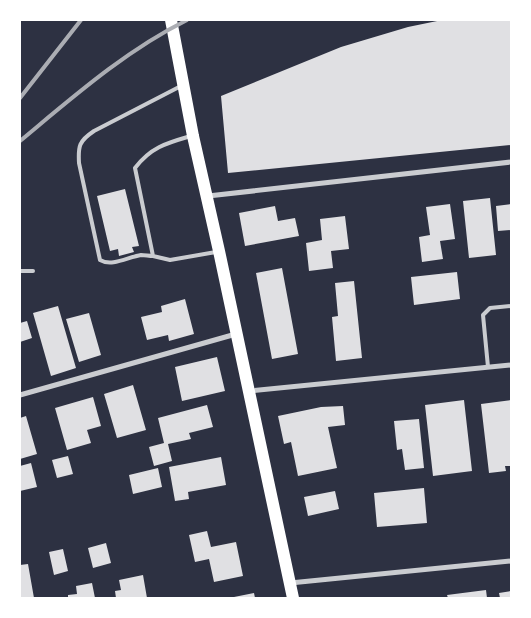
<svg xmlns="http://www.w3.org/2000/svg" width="531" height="618" font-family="Inter,sans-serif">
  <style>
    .building { fill: #e0e0e3 }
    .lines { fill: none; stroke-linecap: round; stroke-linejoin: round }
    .service { stroke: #caccd0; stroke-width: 4 }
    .minor { stroke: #caccd0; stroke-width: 5 }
    .primary { stroke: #fff; stroke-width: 12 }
    .rail { stroke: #abadb3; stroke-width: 4 }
  </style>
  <rect width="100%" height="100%" fill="#2d3142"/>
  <path class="building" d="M442,20H511V145L228,173L221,96L341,47L408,27Z
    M125,189L139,246L132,247L134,252L119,256L118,249L110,251L97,196Z
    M490,198L496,255L469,258L463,201Z
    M450,204L455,239L440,241L443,259L422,262L419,237L430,235L426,207Z
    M511,204V230L498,231L496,206Z
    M275,206L278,221L295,218L299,236L245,246L239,213Z
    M345,216L349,249L331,251L333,268L309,271L306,243L322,240L320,219Z
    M282,268L298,354L272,359L256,273Z
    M457,272L460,299L414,305L411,277Z
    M354,281L362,358L336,361L332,317L338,316L335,283Z
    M185,299L194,334L169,341L168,335L147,340L141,317L162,312L161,306Z
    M58,306L76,368L51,376L33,313Z
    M89,313L101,355L79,362L66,319Z
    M27,321L32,338L20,342V323Z
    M217,357L225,391L182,401L175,367Z
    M133,385L146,430L117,438L104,394Z
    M93,397L101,426L87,430L91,443L67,450L55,408Z
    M464,400L472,471L433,476L425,405Z
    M511,400V466H505L506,471L489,473L481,404Z
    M207,405L213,427L189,433L191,439L168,444L172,461L154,466L149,447L164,443L158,418Z
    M343,406L345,425L328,427L337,468L298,476L291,442L284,444L278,416L321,407Z
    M26,416L37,454L20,459V418Z
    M419,419L424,468L405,470L402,449L397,450L394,421Z
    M68,456L73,474L57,478L52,460Z
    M221,457L226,485L188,492L189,499L175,501L169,467Z
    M31,463L37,487L20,491V466Z
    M158,468L162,487L133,494L129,475Z
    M424,488L427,523L377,527L374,493Z
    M335,491L339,509L308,516L304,497Z
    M207,531L211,547L236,542L243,576L214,582L209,559L195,562L189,535Z
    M106,543L111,563L93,568L88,548Z
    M63,549L68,571L54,575L49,552Z
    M28,564L34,598H20V565Z
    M143,575L147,598H116L115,591L121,590L119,580Z
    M92,583L95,598H68V595L77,594L76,586Z
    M486,590L487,598H448L447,595Z
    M511,591V598H500L499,593Z
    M254,593L255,598H234V597Z"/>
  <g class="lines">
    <path class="service" d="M191,136C167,143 151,147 135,168L153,256L170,260L216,252
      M153,256C149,256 145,255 141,255C128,257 112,267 100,260L79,163C78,146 79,141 94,131L181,86
      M20,271H33
      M488,367L483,315L490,308L511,306"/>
    <path class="minor" d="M208,196L511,162
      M250,391L511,365
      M20,395L236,334
      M290,583L511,561"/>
    <path class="primary" d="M171,20L193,136L219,251L293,598"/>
    <path class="rail" d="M20,98L81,20
      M20,141C73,97 125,51 187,20"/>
  </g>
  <rect width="531" height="618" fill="none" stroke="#ffffff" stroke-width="42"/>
</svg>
